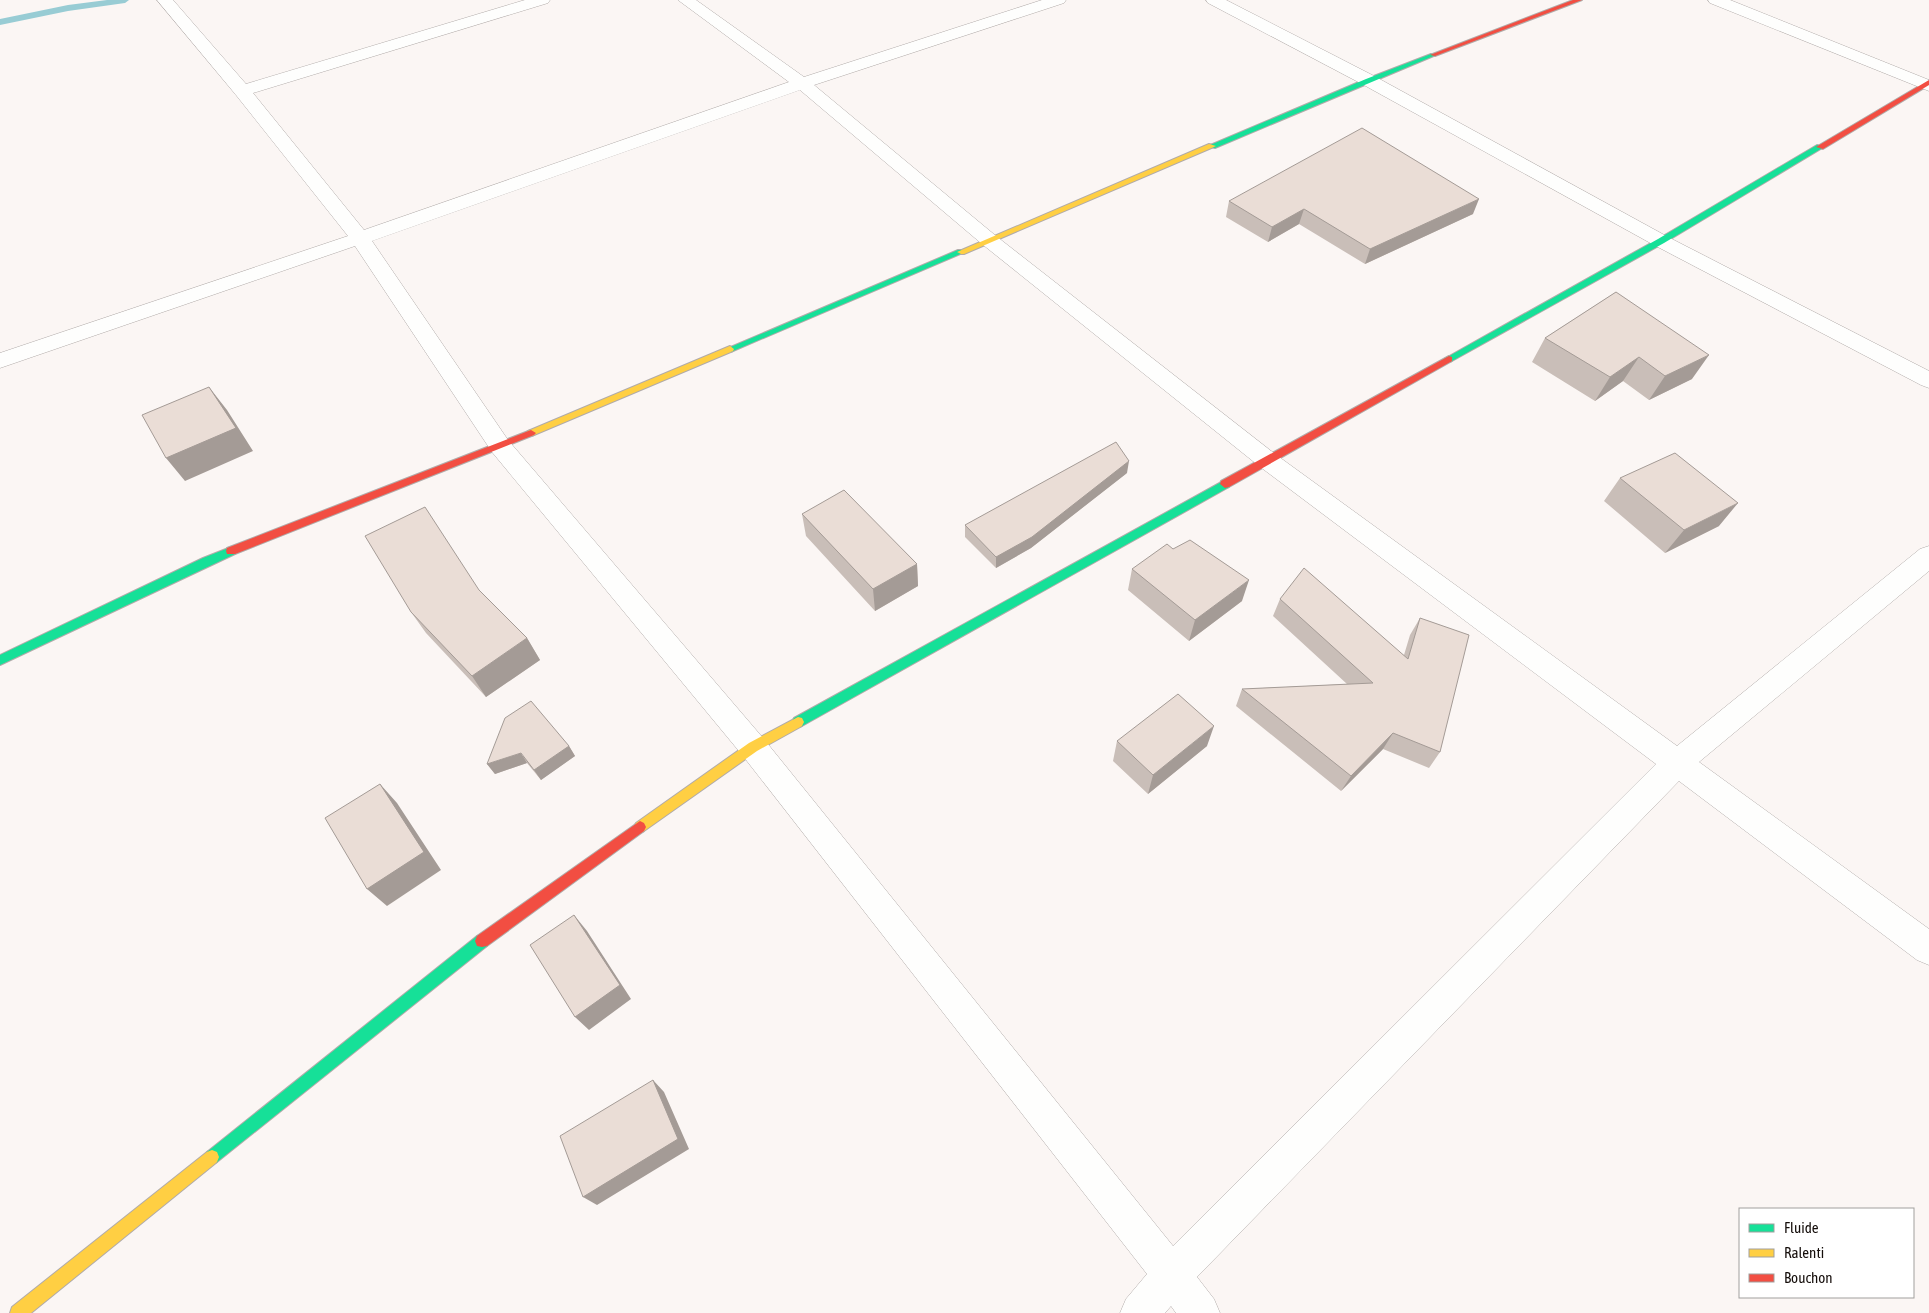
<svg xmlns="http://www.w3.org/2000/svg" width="1929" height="1313" font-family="'Asap Condensed',sans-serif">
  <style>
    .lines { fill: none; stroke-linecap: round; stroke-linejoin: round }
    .stream { fill: #98ccd4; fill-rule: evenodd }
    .street-casing { stroke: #b1aba9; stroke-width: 1 }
    .fast-casing { stroke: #b1aba9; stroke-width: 2 }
    .slow-casing { stroke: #b1aba9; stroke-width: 2 }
    .jam-casing { stroke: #b1aba9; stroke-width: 2 }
    .street { fill: #fefefd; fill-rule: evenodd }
    .fast { fill: #16e098; fill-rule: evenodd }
    .slow { fill: #ffcf43; fill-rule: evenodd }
    .jam { fill: #f24e42; fill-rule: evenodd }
    .wall { fill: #c9beb8 }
    .shaded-wall { fill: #a49b96 }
    .building { fill: #eaddd6; stroke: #a49b96 }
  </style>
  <rect width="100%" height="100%" fill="#fbf6f4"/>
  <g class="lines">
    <path class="stream" d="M107,0H129L125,3L68,11L0,25V19L68,5Z"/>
    <g class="street-casing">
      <path id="street" d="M157,0H173L246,84L525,0H550L548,3L253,93L364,230L789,82L678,0H696L804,77L1042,0H1066L1064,3L814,85L996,236L1275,454L1677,746L1920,549L1929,546V571L1699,762L1929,929V965L1917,960L1679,781L1197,1277L1214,1299L1220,1313H1176L1171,1306L1165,1313H1120L1126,1299L1147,1274L743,756L492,452L355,246L0,368V353L348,236L236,95ZM800,90L982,244L1259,466L1656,764L1173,1246L763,738L508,440L372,241Z
        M1206,0H1226L1374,76L1668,237L1929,371V388L1921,385L1654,245L1362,84L1208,3Z
        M1708,0H1730L1929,80V91L1710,3Z"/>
    </g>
    <g class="fast-casing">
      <path id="fast" d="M1431,54L1436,55L1215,148L1208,146L1366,79Z
        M1817,145L1824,147L1664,243L1452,361L1449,362L1444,359L1658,239Z
        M958,250H961L965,252L733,351L730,352L726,349Z
        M1225,480L1229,481L1230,484L1229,487L802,726L798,727L794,726L792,722L794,718Z
        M231,547L236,551L235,554L0,665V655L203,558Z
        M482,935L487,936L489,941L487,946L217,1162L212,1164L207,1162L205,1157L207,1152L477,936Z"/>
    </g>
    <g class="slow-casing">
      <path id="slow" d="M1209,144L1216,146L964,254H961L957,252Z
        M730,346L734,349L733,351L534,435L531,436L526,433L528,431Z
        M798,717L802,718L804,722L802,726L757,751L644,831L640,833L636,831L634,827L636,823L749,743Z
        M212,1150L217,1152L219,1157L217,1162L31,1313H10L12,1307L207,1152Z"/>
    </g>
    <g class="jam-casing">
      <path id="jam" d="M1573,0H1582L1435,56L1430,55Z
        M1929,80V85L1823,149L1816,147Z
        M1449,356L1452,357V361L1229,487L1225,488L1220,484L1221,481Z
        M531,430L536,433L534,435L235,554H227L226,551L227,548Z
        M640,821L644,823L646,827L644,831L487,946L482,947L477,946L475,941L477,936Z"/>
    </g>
    <use href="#street" class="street"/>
    <use href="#fast" class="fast"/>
    <use href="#slow" class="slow"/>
    <use href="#jam" class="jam"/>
  </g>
  <path class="wall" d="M1229,201L1473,214L1365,264L1299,224L1268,242L1226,217Z
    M1616,292L1692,379L1649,400L1623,381L1595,401L1532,362L1545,338Z
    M1127,473L1031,548L996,568L965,537V525Z
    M1620,478L1719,526L1665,553L1604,501Z
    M802,514L917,564L918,586L875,611L806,536Z
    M1132,569L1242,601L1189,641L1128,590Z
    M479,590L527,638L540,660L486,697L426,633L411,612Z
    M1280,599L1404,655L1410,635L1420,618L1440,752L1429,768L1383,749L1341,791L1236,706L1242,689L1347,684L1273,616Z
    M1117,741L1207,746L1148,794L1113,761Z
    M569,746L575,756L541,780L527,763L495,774L487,764Z"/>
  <path class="shaded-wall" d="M1479,199L1473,214L1365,264L1370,249Z
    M1304,209L1299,224L1268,242L1272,227Z
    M1709,355L1692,379L1649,400L1665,376Z
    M1639,357L1623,381L1595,401L1610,377Z
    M209,387L227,410L253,451L185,481L166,458Z
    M1129,461L1127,473L1031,548L996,568V557Z
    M1738,503L1719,526L1665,553L1684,530Z
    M917,564L918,586L875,611L873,589Z
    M1249,580L1242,601L1189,641L1195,620Z
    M527,638L540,660L486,697L472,676Z
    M1214,726L1207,746L1148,794L1153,775Z
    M1393,733L1383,749L1341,791L1351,776Z
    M569,746L575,756L541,780L534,770Z
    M521,753L527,763L495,774L487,764Z
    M380,784L397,803L441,870L387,906L367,889Z
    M574,915L587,931L631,999L589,1030L575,1017Z
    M653,1080L664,1092L689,1149L597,1205L583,1197Z"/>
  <path class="building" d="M1362,128L1479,199L1370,249L1304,209L1272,227L1229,201Z
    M1616,292L1709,355L1665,376L1639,357L1610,377L1545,338Z
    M209,387L236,428L166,458L142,415Z
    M1116,442L1129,461L1032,537L996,557L965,525Z
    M1675,453L1738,503L1684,530L1620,478Z
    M844,490L917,564L873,589L802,514Z
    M425,507L479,590L527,638L472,676L411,612L365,536Z
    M1190,540L1249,580L1195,620L1132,569L1167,544L1173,549Z
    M1304,568L1408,659L1420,618L1469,635L1440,752L1393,733L1351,776L1242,689L1373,683L1280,599Z
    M1178,694L1214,726L1153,775L1117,741Z
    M531,701L569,746L534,770L521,753L487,764L505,718Z
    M380,784L424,852L367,889L325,818Z
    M574,915L620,985L575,1017L530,945Z
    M653,1080L678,1139L583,1197L560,1136Z"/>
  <rect x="1739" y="1208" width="175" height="90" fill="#ffffff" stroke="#a19f9d"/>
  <rect x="1749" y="1224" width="25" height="8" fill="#16e098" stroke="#a19f9d"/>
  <text x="1784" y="1233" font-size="15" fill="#150e0b">Fluide</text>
  <rect x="1749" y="1249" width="25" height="8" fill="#ffcf43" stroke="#a19f9d"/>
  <text x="1784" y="1258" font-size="15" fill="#150e0b">Ralenti</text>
  <rect x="1749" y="1274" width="25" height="8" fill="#f24e42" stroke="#a19f9d"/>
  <text x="1784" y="1283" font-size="15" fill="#150e0b">Bouchon</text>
</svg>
